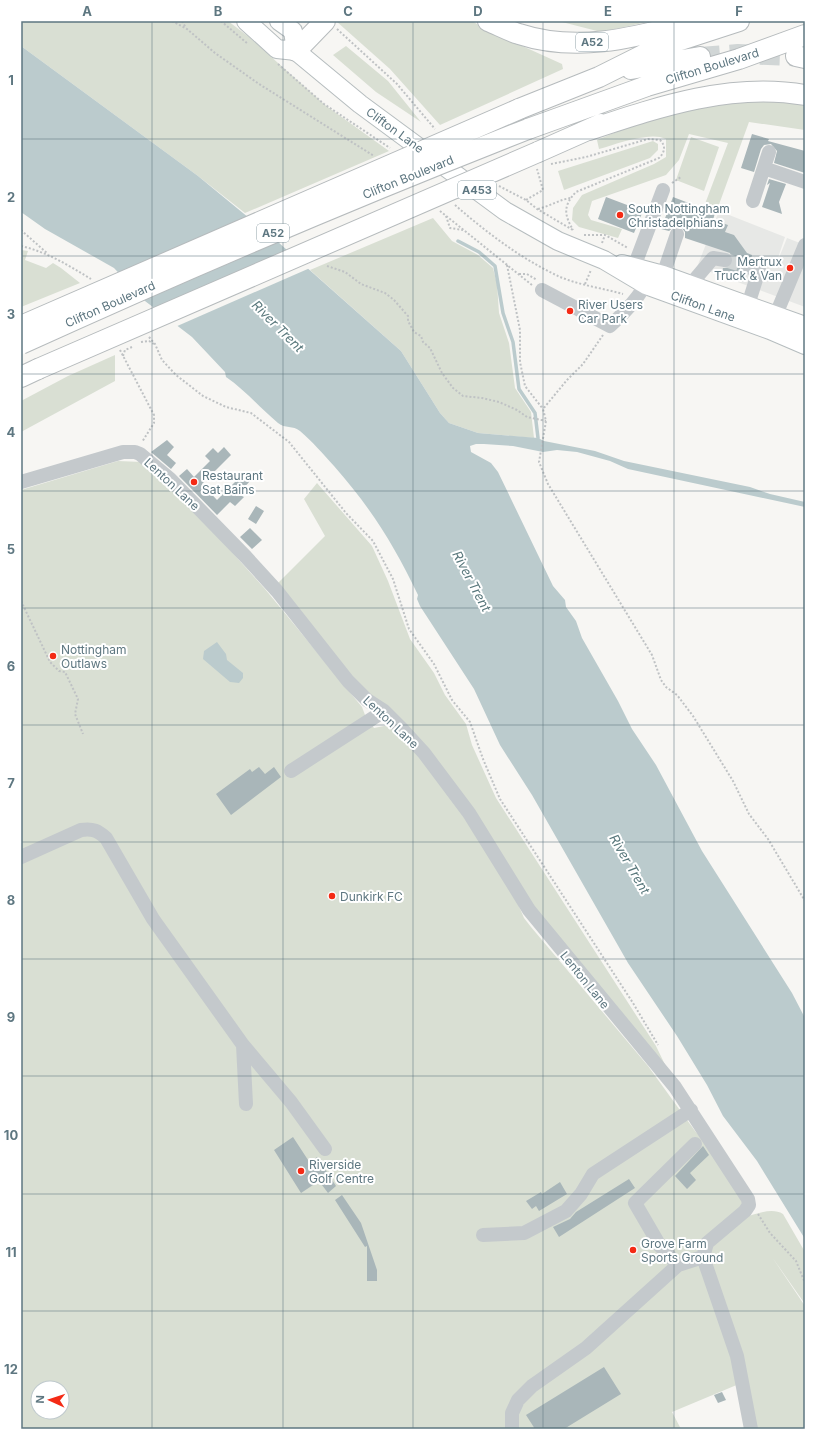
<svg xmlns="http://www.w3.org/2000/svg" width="826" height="1450" font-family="Inter,sans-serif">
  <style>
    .built { fill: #e7e8e6 }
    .green { fill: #d9dfd3; fill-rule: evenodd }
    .water { fill: #bbcbcd }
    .pier { fill: #f7f6f3 }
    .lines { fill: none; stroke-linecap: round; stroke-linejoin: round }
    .stream { stroke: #bbcbcd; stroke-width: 3.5 }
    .building { fill: #a9b6b9 }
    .minor-tunnel { stroke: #d1d6d6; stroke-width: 14; stroke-dasharray: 14 7; stroke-linecap: butt }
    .highway-tunnel { stroke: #d1d6d6; stroke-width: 20; stroke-dasharray: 20 10; stroke-linecap: butt }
    .major-casing { stroke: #b6bdbf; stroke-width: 20 }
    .highway-casing { stroke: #b6bbbd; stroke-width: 22 }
    .path { stroke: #bfc2c4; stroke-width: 2; stroke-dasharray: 2 2; stroke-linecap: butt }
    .minor { stroke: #c4c9cc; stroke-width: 14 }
    .major { stroke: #fff; stroke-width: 18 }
    .highway { stroke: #fff; stroke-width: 20 }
    .highway-bridge-casing { stroke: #b6bbbd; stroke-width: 22; stroke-linecap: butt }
    .highway-bridge { stroke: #fff; stroke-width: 20 }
    .grid { fill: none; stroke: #5e7781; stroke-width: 1; stroke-opacity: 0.55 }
    .poi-dot { fill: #f42a15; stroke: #fff; stroke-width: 1.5 }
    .labels { text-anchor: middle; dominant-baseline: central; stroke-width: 4; stroke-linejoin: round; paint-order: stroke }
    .shield { fill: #fff; stroke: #8ea0a7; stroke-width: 1 }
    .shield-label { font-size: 11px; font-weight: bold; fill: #5e7781 }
    .street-label { font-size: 12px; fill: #5e7781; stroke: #fff }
    .poi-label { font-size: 12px; fill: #5e7781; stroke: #fff; text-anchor: start }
    .water-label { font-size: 13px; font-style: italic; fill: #59787c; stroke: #fff }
    .neatline { fill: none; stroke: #5e7781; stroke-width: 1.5 }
    .grid-label { font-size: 13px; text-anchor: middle; font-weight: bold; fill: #5e7781 }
  </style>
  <rect width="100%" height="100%" fill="#f7f6f3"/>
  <path class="built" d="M719,211L785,237L774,270L787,238L805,245V307L697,267Z"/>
  <path class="green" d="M21,21H228L249,37L325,105L389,151L245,213L198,176L21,46Z
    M336,21H472L487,30L562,64L563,69L440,125L390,69Z
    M558,21H652L601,32Z
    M346,46L388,81L421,122L376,92L333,55Z
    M734,100L785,101L805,106V130L749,122L717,210L705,204L728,143L689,134L679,160L666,175L592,201L588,215L591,220L622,229L618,238L579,227L572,220L573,208L582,195L654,164L666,157V139C650,131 617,144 599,149L597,140L648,119Z
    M691,137L719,147L704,191L676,180Z
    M653,141L658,144V150L650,158L564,190L558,171Z
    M433,218L452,241L478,255L493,268L497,284L499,313L509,343L515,388L531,412L534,438L478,433L449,423L440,413L401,351L310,270Z
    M21,250L28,251L25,260L46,268L53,263L61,268L80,283L21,307Z
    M115,355V381L21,432V401L68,376Z
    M118,461L142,462L213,531L265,589L362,707L365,715L374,728L389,725C443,775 480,842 518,904L524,918L531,927L648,1066L695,1131L753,1195L745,1217C757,1214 772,1207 783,1214L805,1252V1304L772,1257L805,1306V1429H747L739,1384L672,1412L681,1429H21V490ZM38,1388H62V1412H38Z
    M317,483L372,546L388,581L410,639L434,673L445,695L466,724L472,745L496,798L656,1046L670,1075L531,904L468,804L359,684L275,586L325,536L304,499Z"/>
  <path class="water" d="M21,46L198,176L278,242L401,351L440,413L449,423L478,433L538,438L544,441L595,451L624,461L750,487L770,494L805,502V507L628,469L610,461L577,452L557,450L543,452L513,446L484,444H476L470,446L471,452L491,463L498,472L553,586L565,600L566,607L576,621L582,638L618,701L632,729L656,765L702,851L792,993L805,1018V1239L757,1161L723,1116L707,1085L677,1036L628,963L532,795L500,745L474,689L420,606L417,599L418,595C394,545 371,508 334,466C323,454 313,442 300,431C293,425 285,429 278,423C260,408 245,390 226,377L225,372L192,337L145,301L114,268L45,229L21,212Z
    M217,642L226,654L227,660L243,673V678L239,683L230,682L203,659L204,651Z"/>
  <path class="pier" d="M289,249L310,268L175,327L151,310Z"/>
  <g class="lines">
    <path class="stream" d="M458,241L479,252L495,266L503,313L513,342L519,389L535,413L538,438"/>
  </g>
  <path class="building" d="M752,134L769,139L768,141L805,151V173L774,163L777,151L771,144L764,145L761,149L754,172L741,168Z
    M769,179L786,184L779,202L782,214L762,207L770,183L767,185Z
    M606,197L643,211L634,233L598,219Z
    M673,197L715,213L713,220L728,225L725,232L734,235L747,253L752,255L751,259H745L740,264V270L746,275L743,282L721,274L723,268H728L733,262L730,253L685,238V232L680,226H675L669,231L661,229Z
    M167,440L174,447L167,455L176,463L171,469L151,452Z
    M224,447L231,455L202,484L217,500L244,473L251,480L238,494L244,497L235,506L230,502L217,515L179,476L187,469L194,477L210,461L205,456L213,448L218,453Z
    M256,506L264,511L256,524L248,519Z
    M250,528L262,540L252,549L240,537Z
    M259,767L265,774L274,767L281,777L231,815L216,794L250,769L252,772Z
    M293,1137L310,1163L317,1157L336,1186L328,1193L319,1181L301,1193L274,1150Z
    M703,1146L709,1155L690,1173L696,1180L687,1189L675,1176Z
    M629,1179L635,1188L559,1237L553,1227L570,1219L576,1212Z
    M560,1182L567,1194L539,1211L536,1206L532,1209L526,1201L541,1192L542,1194Z
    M342,1195L361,1223L377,1270V1281H367V1246L365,1247L335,1200Z
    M604,1367L621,1394L564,1429H535L526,1415Z
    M722,1392L726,1400L718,1403L714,1395Z"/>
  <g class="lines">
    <path class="minor-tunnel" d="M725,260L748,267"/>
    <path class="highway-tunnel" d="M700,57L738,54L796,56"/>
    <g class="major-casing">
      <path id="major" d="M246,21L277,49L296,51L360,104L505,211L558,241L604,260L646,285L770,330L805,345
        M279,21L293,31L296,51
        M622,264L663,275L805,326"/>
    </g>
    <g class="highway-casing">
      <path id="highway" d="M488,21C498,25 509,31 519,34C580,54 639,36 698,21
        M296,51L325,21
        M796,56L805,58
        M631,69L700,57
        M519,109L599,77L659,47L739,21
        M528,129L647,86L739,59L805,35
        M589,130C658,107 731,82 805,95
        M538,152L601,124
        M21,377L38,369"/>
    </g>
    <path class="path" d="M172,21L187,29L215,53L259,84L374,156
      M182,21L186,28
      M221,21L248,44
      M337,29L397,84L435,129
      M278,64L324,104L390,148
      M551,164L586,157L648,139L660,140C666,146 665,152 659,158L576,192C563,206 564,214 573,230
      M672,183L681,177
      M499,186L526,200L537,209L573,230
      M526,200L543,190L537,169
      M455,205C486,232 520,258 558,276C578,285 602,288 623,294
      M538,209C550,206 561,199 571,198
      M440,211L532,285
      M446,216L450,228L463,230
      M21,230L48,254
      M584,235H605L628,248
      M602,243L605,235
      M21,246C47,252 68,265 91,279
      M507,265L520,330V362L525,386L543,409
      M327,266L345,272L361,284L385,293L394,300L408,316V321L414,332L421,336L423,342L430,348L442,373L453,388L463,396L482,398L499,402L517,410L527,417L546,421
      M519,274H527L537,280
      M585,284L591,270
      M603,335L583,364L567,380L543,409L546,421L539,462L548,484L652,655L661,680L666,687L677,695L693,716L733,781L749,814L768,839L805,901
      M149,337L155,344L162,360L176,375L203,396L226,407L251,413L289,442L346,513L373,541L393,579L409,629L434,664L452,700L470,722L483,759L500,799L633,1003L658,1045
      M141,342L149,341L154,344
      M120,350L154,415V423L142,442
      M123,356L125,350L132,347
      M21,601L50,662L59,671L65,672L78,699L75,714L83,734
      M758,1214L770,1233L796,1261L805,1283"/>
    <path class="minor" d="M764,168L805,182
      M753,201L769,152
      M634,267L663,190
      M663,275L677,234
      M691,284L713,258L725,260
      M542,290L610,326C625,312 642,295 650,275
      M748,305L759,270L748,267
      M772,324L805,245
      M21,482L123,452H135L140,454L170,479L246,557L277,591L348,681L367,700L384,711L402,729L424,753L469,813L529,910L675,1087L748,1199L749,1205L745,1211L707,1243L703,1257L737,1356L751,1429
      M291,771L384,711
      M21,857L81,830C93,828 98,831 106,838L153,919L243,1045L246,1104
      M243,1045L291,1102L325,1149
      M695,1144L635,1203L660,1246L678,1265L703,1257
      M483,1235L524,1233L566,1211L581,1194L593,1174L691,1110
      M512,1429V1413L518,1400L532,1386L586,1348L678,1265"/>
    <use href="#major" class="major"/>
    <use href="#highway" class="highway"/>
    <g class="highway-bridge-casing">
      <path id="highway-bridge" d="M21,326L519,109
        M21,344C188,268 357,196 528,129
        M38,369L538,152"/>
    </g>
    <use href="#highway-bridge" class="highway-bridge"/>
  </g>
  <path class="grid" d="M152,21V1429M283,21V1429M413,21V1429M543,21V1429M674,21V1429M21,139H805M21,256H805M21,374H805M21,491H805M21,608H805M21,725H805M21,842H805M21,959H805M21,1076H805M21,1194H805M21,1311H805"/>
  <g class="poi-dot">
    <circle cx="620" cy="215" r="4"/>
    <circle cx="790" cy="268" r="4"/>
    <circle cx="570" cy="311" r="4"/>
    <circle cx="194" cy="482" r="4"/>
    <circle cx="53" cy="656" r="4"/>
    <circle cx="332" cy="896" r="4"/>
    <circle cx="301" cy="1171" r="4"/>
    <circle cx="633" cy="1250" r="4"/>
  </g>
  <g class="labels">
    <g class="shield">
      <rect x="576" y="33" width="32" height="18" rx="3"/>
      <rect x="458" y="181" width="38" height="18" rx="3"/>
      <rect x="257" y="224" width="32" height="18" rx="3"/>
    </g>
    <g class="shield-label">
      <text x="592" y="42">A52</text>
      <text x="477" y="190">A453</text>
      <text x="273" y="233">A52</text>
    </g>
    <g class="street-label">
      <text transform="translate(712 66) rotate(-17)">Clifton Boulevard</text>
      <text transform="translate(395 130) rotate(36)">Clifton Lane</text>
      <text transform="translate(408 177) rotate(-22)">Clifton Boulevard</text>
      <text transform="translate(110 304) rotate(-24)">Clifton Boulevard</text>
      <text transform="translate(703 306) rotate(20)">Clifton Lane</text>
      <text transform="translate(172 484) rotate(43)">Lenton Lane</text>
      <text transform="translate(391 722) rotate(43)">Lenton Lane</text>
      <text transform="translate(585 980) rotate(51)">Lenton Lane</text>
    </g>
    <g class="poi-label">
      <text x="628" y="208">South Nottingham<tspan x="628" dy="14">Christadelphians</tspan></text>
      <text x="782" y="261" text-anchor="end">Mertrux<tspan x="782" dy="14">Truck &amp; Van</tspan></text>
      <text x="578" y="304">River Users<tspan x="578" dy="14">Car Park</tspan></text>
      <text x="202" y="475">Restaurant<tspan x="202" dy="14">Sat Bains</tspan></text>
      <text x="61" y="649">Nottingham<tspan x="61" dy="14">Outlaws</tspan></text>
      <text x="340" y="896">Dunkirk FC</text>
      <text x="309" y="1164">Riverside<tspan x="309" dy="14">Golf Centre</tspan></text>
      <text x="641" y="1243">Grove Farm<tspan x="641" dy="14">Sports Ground</tspan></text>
    </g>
    <g class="water-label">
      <text transform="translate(278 326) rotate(45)">River Trent</text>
      <text transform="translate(472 581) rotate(62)">River Trent</text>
      <text transform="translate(630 864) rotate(60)">River Trent</text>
    </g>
  </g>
  <rect width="826" height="1450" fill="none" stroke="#ffffff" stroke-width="44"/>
  <g transform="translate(50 1400) rotate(273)"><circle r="19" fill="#ffffff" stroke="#bfc9cd"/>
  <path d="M0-3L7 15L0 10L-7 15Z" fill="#f42a15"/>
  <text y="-6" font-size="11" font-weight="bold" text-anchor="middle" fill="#5e7781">N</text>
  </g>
  <rect x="22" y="22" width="782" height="1406" class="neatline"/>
  <g class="grid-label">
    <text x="87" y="16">A</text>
    <text x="218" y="16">B</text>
    <text x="348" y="16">C</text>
    <text x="478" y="16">D</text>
    <text x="608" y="16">E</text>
    <text x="739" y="16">F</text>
    <text x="11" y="85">1</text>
    <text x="11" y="202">2</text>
    <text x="11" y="319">3</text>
    <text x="11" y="437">4</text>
    <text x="11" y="554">5</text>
    <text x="11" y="671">6</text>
    <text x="11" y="788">7</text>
    <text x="11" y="905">8</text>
    <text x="11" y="1022">9</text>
    <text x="11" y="1140">10</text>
    <text x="11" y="1257">11</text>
    <text x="11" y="1374">12</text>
  </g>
</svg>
